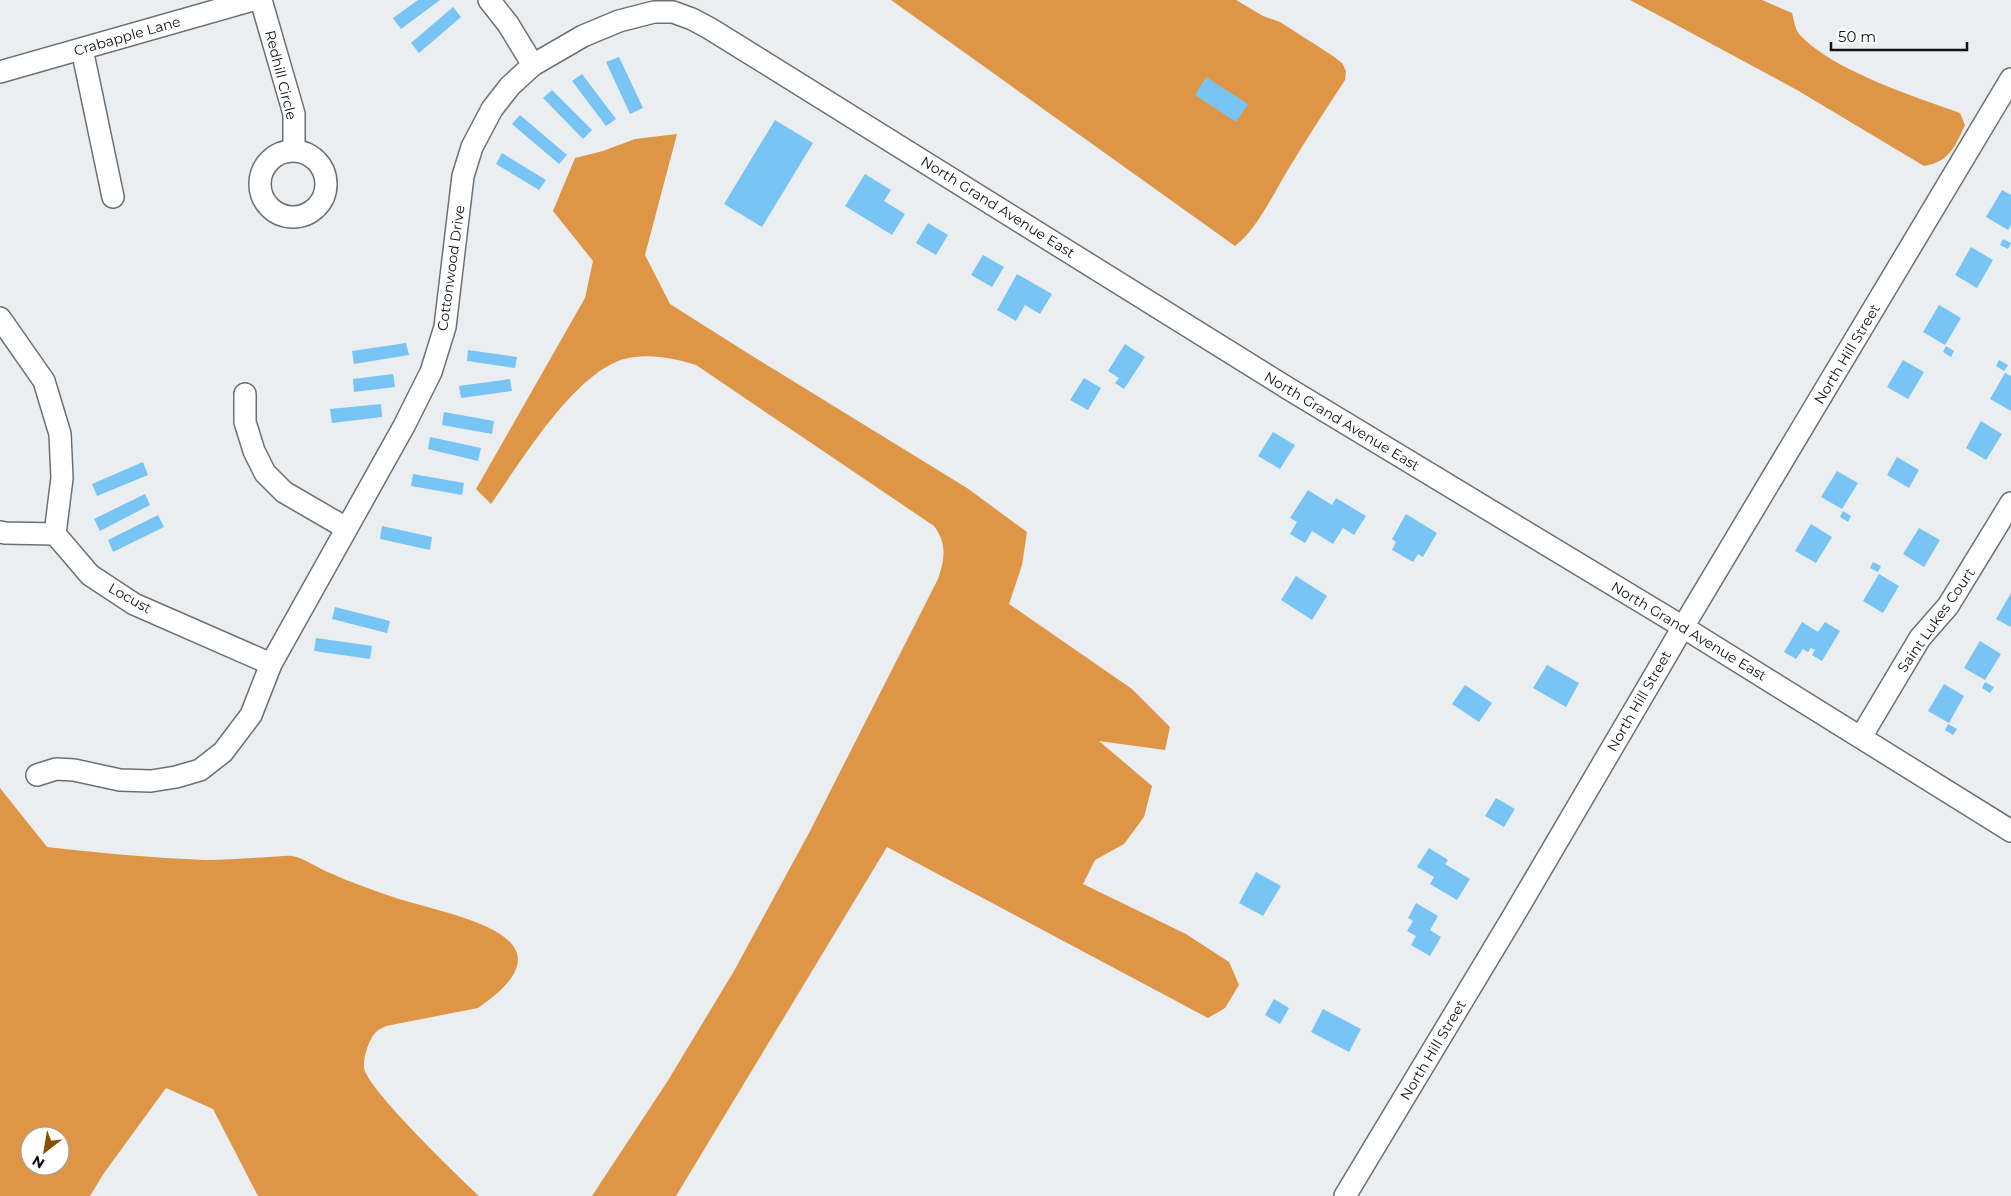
<svg xmlns="http://www.w3.org/2000/svg" width="2011" height="1196" font-family="Montserrat,sans-serif">
  <style>
    .forest { fill: #de9546; fill-rule: evenodd }
    .building { fill: #77c4f5 }
    .lines { fill: none; stroke-linecap: round; stroke-linejoin: round }
    .minor-casing { stroke: #6d7073; stroke-width: 24 }
    .minor { stroke: #fff; stroke-width: 21 }
    .labels { text-anchor: middle; dominant-baseline: central; stroke-width: 4.5; stroke-linejoin: round; paint-order: stroke }
    .street-label { font-size: 14px; fill: #0f1112; stroke: #fff }
  </style>
  <rect width="100%" height="100%" fill="#eaeef1"/>
  <path class="forest" d="M891,0H1236L1263,16L1280,22L1333,56L1342,63L1346,71L1345,80C1326,109 1307,138 1289,168C1275,191 1256,231 1235,246Z
    M1630,0H1762L1792,13C1794,20 1795,30 1800,35C1832,70 1915,97 1960,113L1965,125C1955,147 1949,162 1924,166L1797,90Z
    M677,134L645,255L670,304L749,354L967,488L1027,532L1022,565L1009,604L1132,689L1170,727L1165,750L1099,741L1152,786L1144,817L1124,844L1095,860L1083,884L1186,934L1229,962L1239,985L1225,1008L1208,1018L887,847L676,1196H592L667,1082L734,971L810,831L938,579C945,559 947,543 934,526L696,365C673,358 648,353 624,359C573,374 521,462 491,504L476,489L585,298L593,261L553,211L575,158L603,151L635,139Z
    M0,788L47,847C100,853 152,858 205,860C226,860 248,858 269,857C276,857 285,855 292,856C304,858 318,868 330,873C350,882 370,889 390,896C444,915 587,933 478,1008L386,1026C383,1028 379,1029 376,1032C369,1039 363,1057 364,1068C368,1090 458,1176 479,1196H258L213,1109L166,1088L104,1173L90,1196H0ZM30,1136H60V1166H30Z"/>
  <path class="building" d="M418,0H440L401,29L393,18Z
    M453,7L461,17L419,53L411,43Z
    M619,57L643,108L630,114L606,62Z
    M582,74L616,119L606,126L572,81Z
    M1206,77L1248,104L1236,122L1195,95Z
    M552,90L592,130L583,139L543,98Z
    M520,115L567,155L559,164L512,124Z
    M775,120L813,143L762,227L724,204Z
    M502,153L546,180L539,190L496,164Z
    M865,174L891,190L884,201L905,214L892,235L845,206Z
    M2002,190L2011,195V225L2008,230L1986,217Z
    M928,223L948,235L936,255L916,243Z
    M2003,239L2011,243L2008,249L2000,245Z
    M1971,247L1993,260L1977,288L1955,275Z
    M983,255L1004,267L992,287L971,275Z
    M1017,274L1052,294L1040,314L1025,305L1016,321L997,310Z
    M1939,305L1961,318L1945,345L1923,332Z
    M406,343L409,355L354,364L352,351Z
    M1125,344L1145,357L1124,389L1115,383L1119,378L1108,371Z
    M1946,346L1954,351L1951,357L1943,352Z
    M468,350L517,357L515,368L467,361Z
    M1903,360L1924,372L1908,399L1887,387Z
    M1999,360L2008,365L2004,371L1996,366Z
    M2005,373L2011,376V411L1990,399Z
    M393,374L395,387L354,392L353,379Z
    M1084,378L1101,388L1088,410L1070,400Z
    M510,379L512,391L461,398L459,386Z
    M381,404L382,417L332,423L330,409Z
    M444,412L494,421L492,434L442,425Z
    M1981,421L2002,434L1986,460L1966,448Z
    M1273,432L1295,445L1280,469L1258,456Z
    M430,437L481,448L478,461L428,449Z
    M1897,457L1919,470L1909,488L1887,475Z
    M143,462L148,475L97,496L92,484Z
    M1837,471L1858,483L1842,509L1821,497Z
    M413,474L464,483L462,495L411,486Z
    M1308,490L1332,505L1336,498L1366,516L1354,535L1343,528L1333,544L1312,531L1305,543L1290,534L1297,522L1290,518Z
    M145,494L150,505L100,531L94,519Z
    M1843,511L1851,516L1848,522L1840,517Z
    M1406,514L1437,533L1423,557L1418,554L1413,562L1392,550L1396,542L1392,539Z
    M158,515L164,527L113,552L108,540Z
    M1811,524L1832,537L1816,563L1795,551Z
    M382,526L432,537L430,550L380,539Z
    M1919,528L1940,540L1924,567L1903,554Z
    M1873,562L1881,566L1878,572L1870,568Z
    M1879,574L1899,586L1883,613L1863,601Z
    M1296,576L1327,596L1312,620L1281,600Z
    M2011,593V627L1996,619Z
    M335,607L390,621L387,633L332,619Z
    M1802,622L1818,632L1825,622L1840,631L1822,661L1812,655L1815,650L1811,648L1808,652L1803,649L1796,659L1784,652Z
    M316,638L372,646L370,659L314,651Z
    M1980,641L2001,654L1985,680L1964,668Z
    M1547,665L1579,683L1566,707L1533,688Z
    M1985,682L1994,687L1990,693L1982,688Z
    M1944,684L1964,696L1949,723L1928,711Z
    M1465,685L1492,703L1479,722L1452,704Z
    M1948,724L1957,729L1953,735L1945,730Z
    M1496,798L1515,809L1504,827L1485,816Z
    M1429,848L1448,860L1445,864L1470,879L1457,900L1430,884L1434,877L1417,867Z
    M1256,872L1281,886L1263,916L1239,903Z
    M1416,903L1438,916L1430,930L1441,937L1430,956L1411,945L1416,936L1407,931L1413,921L1408,918Z
    M1274,999L1289,1008L1280,1024L1265,1015Z
    M1323,1009L1361,1029L1349,1052L1311,1032Z"/>
  <g class="lines">
    <g class="minor-casing">
      <path id="minor" d="M261,0L294,114V151
        M489,0L508,24L533,65
        M82,49L113,197
        M0,72L253,0
        M260 184a33 33 0 1 1 66 0a33 33 0 1 1-66 0Z
        M0,318L44,381L60,434L62,478L55,534
        M245,394V422L254,451L265,473L284,492L346,528
        M0,532L5,533L55,534L90,575L134,604L271,664
        M1861,737L1920,638L1948,606L2011,503
        M37,775L56,769L74,770L120,780L151,781L176,777L200,770L223,752L251,715L271,664L404,426L431,372L445,327L463,176L472,147L492,109L510,86L533,65L583,36L619,21L654,12H673L692,19L709,28L1289,389L1683,627L2011,831
        M1345,1196L1514,915L1683,627L2011,79"/>
    </g>
    <use href="#minor" class="minor"/>
  </g>
  <g class="labels">
    <g class="street-label">
      <text transform="translate(127 36) rotate(-16)">Crabapple Lane</text>
      <text transform="translate(281 75) rotate(76)">Redhill Circle</text>
      <text transform="translate(998 207) rotate(32)">North Grand Avenue East</text>
      <text transform="translate(451 268) rotate(-82)">Cottonwood Drive</text>
      <text transform="translate(1847 354) rotate(-59)">North Hill Street</text>
      <text transform="translate(1342 421) rotate(31)">North Grand Avenue East</text>
      <text transform="translate(130 598) rotate(29)">Locust</text>
      <text transform="translate(1936 620) rotate(-55)">Saint Lukes Court</text>
      <text transform="translate(1689 631) rotate(31)">North Grand Avenue East</text>
      <text transform="translate(1639 701) rotate(-60)">North Hill Street</text>
      <text transform="translate(1433 1050) rotate(-59)">North Hill Street</text>
    </g>
  </g>
  <g transform="translate(45 1151) rotate(211)"><circle r="24" fill="#ffffff" stroke="#9fa0a0"/>
  <path d="M0-4L9 19L0 12L-9 19Z" fill="#885002"/>
  <text y="-8" font-size="14" font-weight="bold" text-anchor="middle" fill="#0f1112">N</text>
  </g>
  <path d="M1831 42v8h136v-8" fill="none" stroke="#0f1112" stroke-width="2.5"/>
  <text x="1838" y="42" font-size="15" fill="#0f1112" stroke="#ffffff" stroke-width="4" paint-order="stroke">50 m</text>
</svg>
